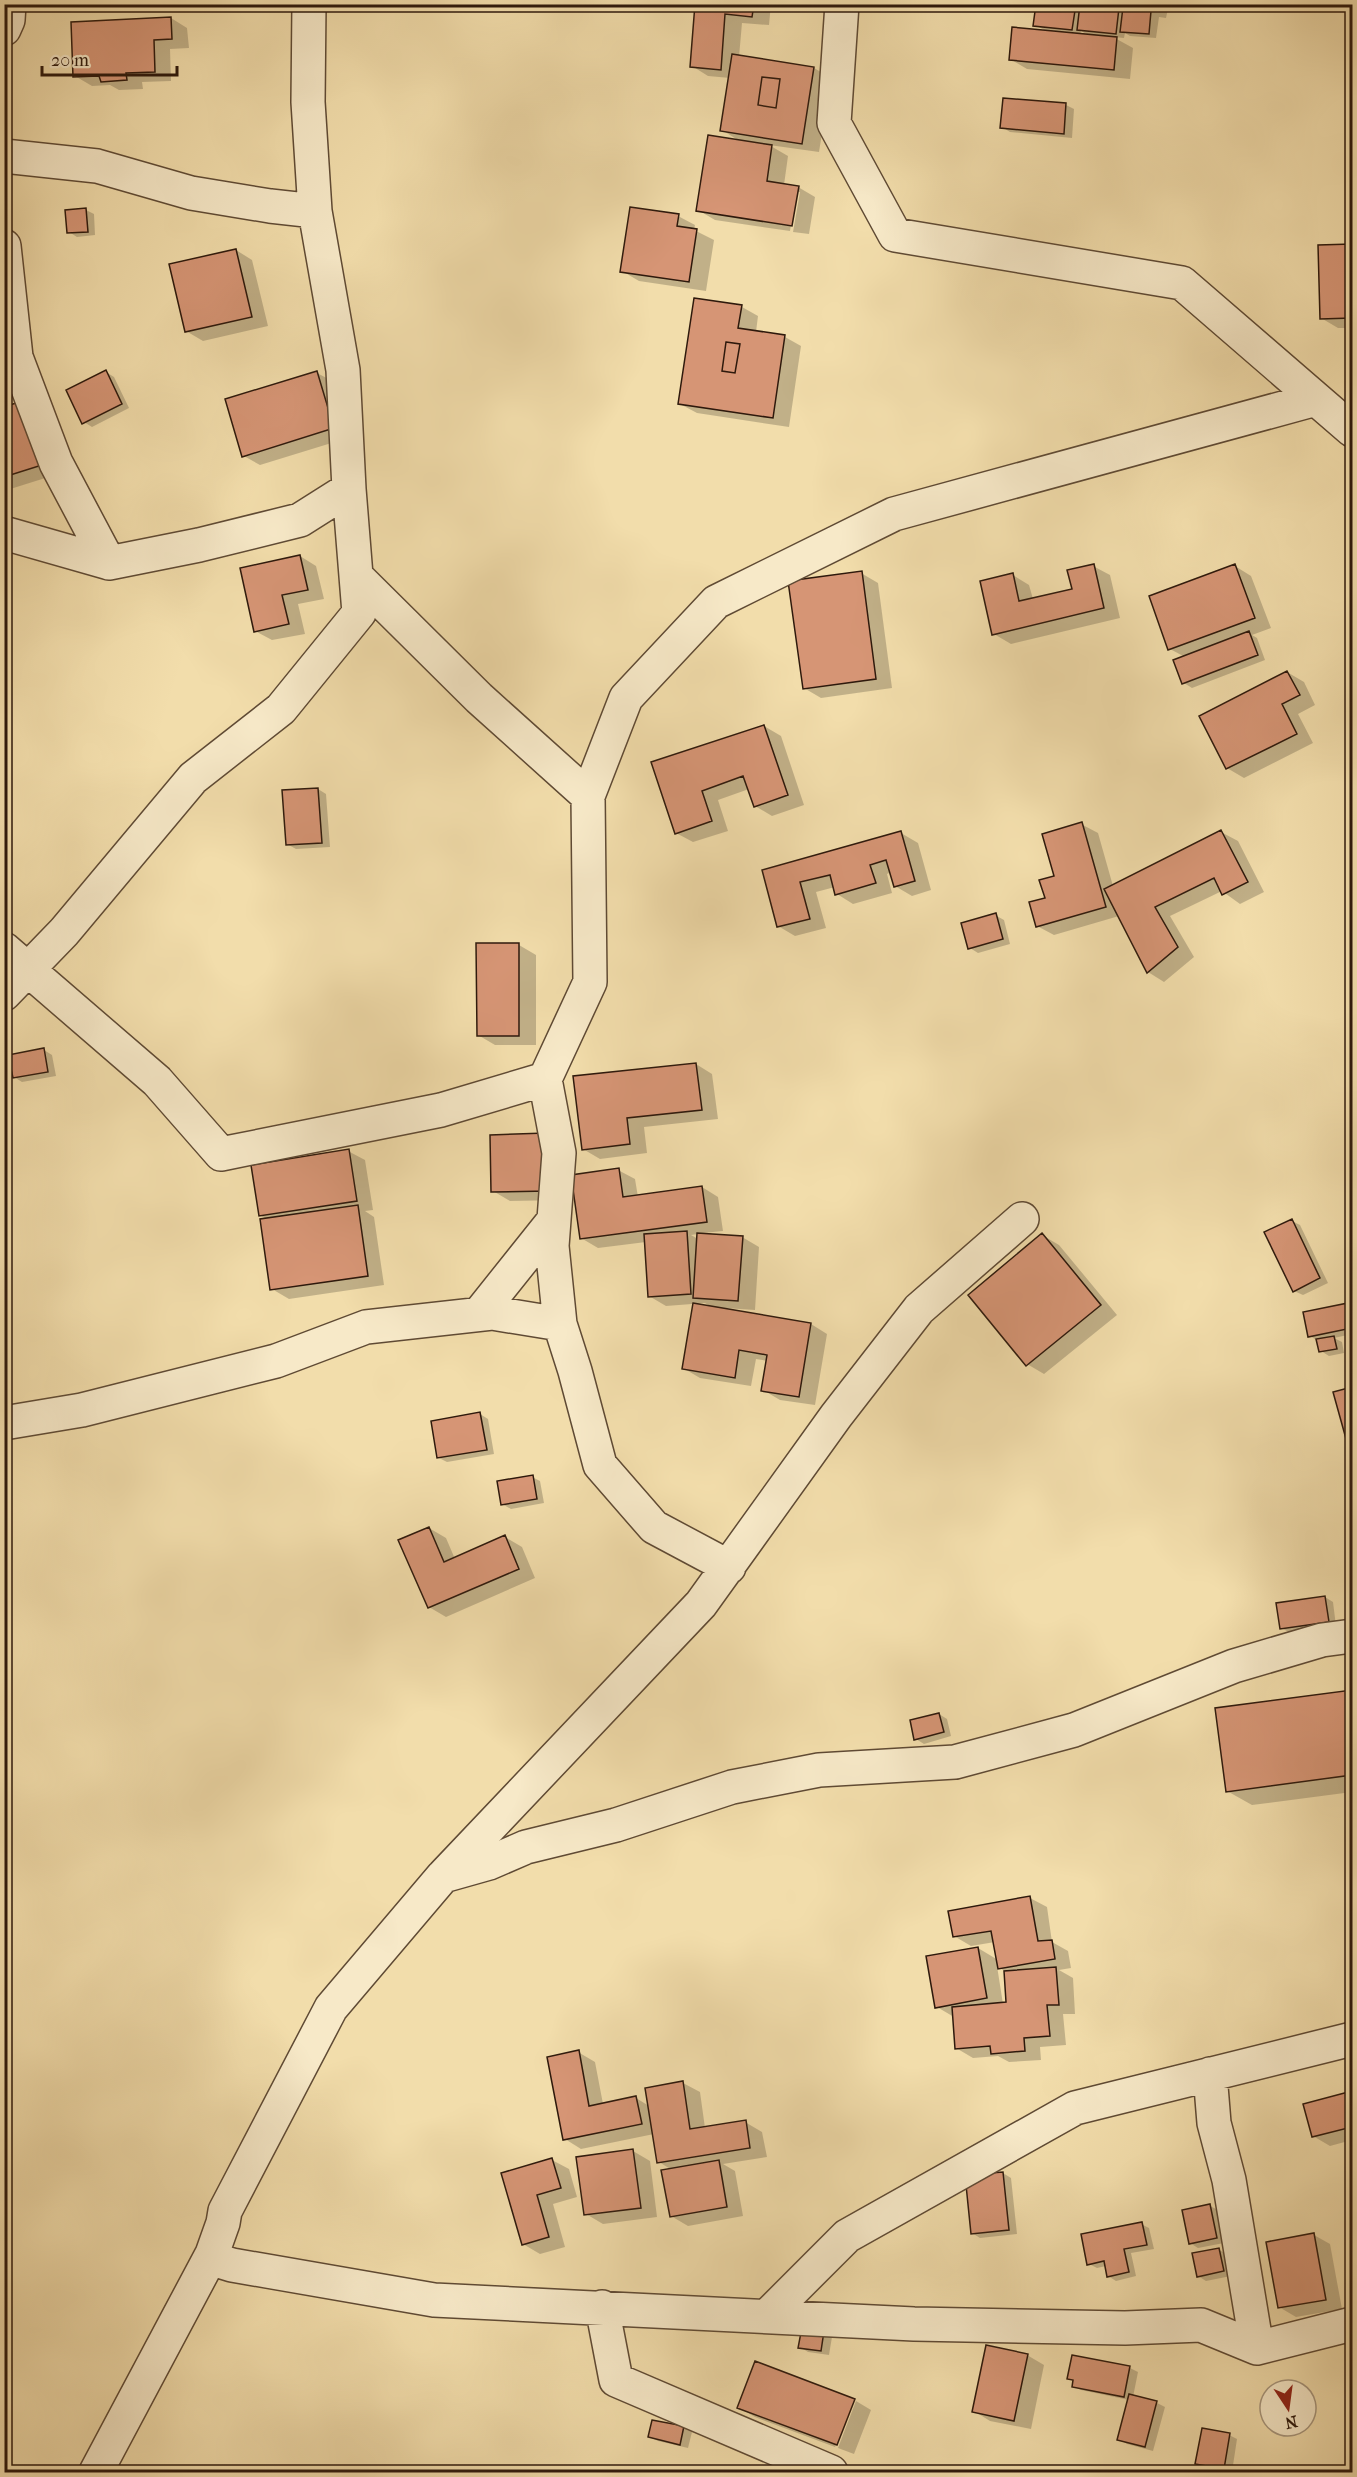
<svg xmlns="http://www.w3.org/2000/svg" width="1357" height="2477" font-family="'IM FELL French Canon',serif">
  <style>
    .shadow { fill: #0003; fill-rule: evenodd }
    .building { fill: #d69575; stroke: #2e190c; stroke-width: 1.5; fill-rule: evenodd }
    .lines { fill: none; stroke-linecap: round; stroke-linejoin: round }
    .minor-casing { stroke: #5f4a34; stroke-width: 36 }
    .minor { stroke: #f7e9c8; stroke-width: 33 }
  </style>
  <rect width="100%" height="100%" fill="#f2ddab"/>
  <filter id="stains"><feTurbulence type="fractalNoise" baseFrequency=".00333" numOctaves="4"/><feColorMatrix values="0 0 0 0 .2 0 0 0 0 .09 0 0 0 0 .02 0 0 0 .5 -.17"/></filter>
  <radialGradient id="worn" r=".72"><stop offset=".6" stop-color="#630" stop-opacity="0"/><stop offset="1" stop-color="#630" stop-opacity=".3"/></radialGradient>
  <path class="shadow" d="M696,4H771L769,25L742,23L739,57L814,68L831,78L819,152L769,145L788,156L784,185L798,187L815,197L809,234L793,232L800,192H796L790,231L715,220L698,210L741,142L722,130L730,78L708,76L692,66Z
    M1038,4H1099V7L1108,8L1101,4H1169L1166,18L1159,17L1156,38L1130,36L1125,33L1124,38L1113,37L1133,48L1130,79L1027,69L1010,59L1048,32L1035,25ZM1081,31L1090,36L1080,35Z
    M171,18L187,28L189,48L170,49L171,81L142,82L143,89L119,90L110,85L92,86L75,76Z
    M1005,99L1066,105L1074,109L1072,138L1010,132L1002,127Z
    M86,210L94,214L95,235L77,237L69,232Z
    M678,216L695,225L694,230L714,240L706,291L639,281L622,271Z
    M1352,245V328H1338L1321,318L1319,247Z
    M236,250L252,260L268,326L203,341L186,331Z
    M742,307L758,316L756,332L785,337L801,346L789,427L697,413L680,404Z
    M106,372L114,377L129,408L92,427L84,422Z
    M317,373L334,382L351,437L260,465L244,456Z
    M4,408L58,474L4,491Z
    M300,556L316,566L324,599L298,604L305,634L272,640L255,631Z
    M1093,566L1110,575L1120,618L1011,644L994,634L1013,575L1029,585L1033,599L1073,590Z
    M1235,566L1251,576L1271,628L1252,635L1257,638L1265,660L1192,688L1184,683L1185,657L1170,649Z
    M861,573L878,583L892,688L821,698L804,688Z
    M1287,672L1304,682L1315,705L1298,714L1313,743L1244,778L1227,768L1201,716Z
    M764,726L781,736L804,805L772,816L755,806L749,789L718,800L728,831L693,842L676,833L653,763Z
    M318,789L326,794L330,847L296,849L287,844Z
    M1081,824L1098,833L1113,886L1221,832L1238,841L1264,892L1240,904L1222,891L1170,916L1194,957L1164,982L1148,972L1119,916L1054,935L1037,926L1056,877Z
    M901,833L918,843L931,890L912,896L895,886L891,872L887,874L892,893L853,904L837,894L835,887L816,892L826,928L795,936L778,926L763,871Z
    M995,915L1004,920L1010,944L978,953L970,948Z
    M519,945L536,955V1045H495L478,1035Z
    M44,1050L52,1055L56,1076L22,1082L14,1077Z
    M696,1064L712,1074L718,1119L644,1127L647,1153L600,1159L583,1149Z
    M492,1136L564,1200L510,1201L493,1191Z
    M348,1151L365,1160L373,1210L365,1211L374,1217L384,1285L289,1299L272,1289L268,1220L261,1216Z
    M618,1170L635,1179L638,1197L702,1187L718,1197L723,1231L703,1233L742,1237L759,1247L755,1310L725,1308L724,1310L811,1324L827,1334L815,1405L780,1400L763,1390L768,1361L756,1359L751,1386L700,1378L683,1368L713,1308L705,1303L666,1306L649,1296L646,1242L598,1248L581,1238ZM698,1234V1239L691,1235Z
    M1292,1221L1300,1225L1328,1283L1303,1295L1294,1291Z
    M1042,1235L1059,1245L1117,1315L1044,1374L1027,1364Z
    M1348,1304L1352,1307V1334L1334,1338L1342,1342L1344,1353L1329,1356L1321,1351L1318,1341L1310,1336Z
    M1352,1389V1447L1349,1445L1335,1393Z
    M480,1414L488,1419L494,1454L447,1462L439,1458Z
    M532,1477L540,1481L544,1503L511,1509L502,1504Z
    M429,1528L446,1538L455,1559L505,1537L522,1547L535,1578L446,1617L429,1607Z
    M1325,1597L1333,1602L1336,1626L1289,1632L1281,1628Z
    M1352,1691V1792L1252,1805L1227,1791L1216,1710Z
    M939,1714L947,1719L951,1736L924,1744L916,1739Z
    M1030,1898L1047,1907L1052,1942L1068,1951L1071,1968L1059,1970L1073,1978L1075,2014H1063L1066,2045L1040,2047L1041,2060L1009,2062L998,2056L973,2058L956,2048L954,2017L937,2007L928,1957L978,1948L998,1960L995,1942L971,1946L954,1936ZM997,1966L1006,1972L1008,2004H1003Z
    M578,2052L595,2062L603,2104L636,2098L649,2106L683,2083L700,2092L705,2128L745,2122L762,2132L767,2157L723,2164L735,2171L743,2216L688,2226L671,2216L672,2170L659,2162L654,2134L581,2149L565,2139Z
    M1352,2093V2140L1330,2146L1313,2136L1305,2105Z
    M633,2151L650,2161L657,2217L603,2224L586,2214Z
    M552,2160L569,2169L577,2197L553,2204L565,2247L540,2254L523,2244L503,2174Z
    M1003,2173L1011,2178L1017,2234L980,2238L972,2233Z
    M1210,2206L1218,2210L1224,2243L1198,2248L1190,2243Z
    M1141,2224L1149,2228L1154,2249L1131,2253L1136,2276L1116,2281L1108,2276L1106,2266L1097,2268L1089,2264Z
    M1314,2235L1330,2244L1342,2309L1296,2317L1279,2307Z
    M1219,2250L1227,2254L1231,2276L1206,2281L1198,2276Z
    M824,2332L832,2337L829,2355L808,2352L800,2347Z
    M1352,2336V2360L1348,2337Z
    M1027,2355L1044,2365L1031,2429L990,2421L974,2411Z
    M1073,2357L1130,2368L1138,2372L1133,2397L1157,2403L1165,2407L1153,2451L1127,2444L1119,2439L1129,2400L1081,2390L1073,2386L1074,2381L1069,2378Z
    M755,2363L855,2401H853L835,2447L755,2417L738,2407Z
    M856,2401L871,2410L854,2454L838,2448Z
    M653,2421L684,2428L692,2432L688,2448L658,2441L650,2437Z
    M1229,2435L1237,2439L1232,2472L1205,2468L1197,2463Z"/>
  <path class="building" d="M695,4H754L752,17L725,14L721,70L690,67Z
    M1036,4H1076L1072,30L1033,26Z
    M1080,4L1119,8L1116,34L1077,30Z
    M1123,7L1151,11L1149,34L1120,32Z
    M171,17L172,39L154,40L155,72L126,73L127,80L101,82L99,76L73,77L71,22Z
    M1012,27L1117,37L1114,70L1009,60Z
    M732,54L814,67L802,144L720,131ZM762,77L780,79L776,108L758,105Z
    M762,77L780,79L776,108L758,105Z
    M1003,98L1066,103L1064,134L1000,128Z
    M708,135L772,145L767,181L799,186L792,226L696,211Z
    M630,207L679,214L677,226L697,229L689,282L620,272Z
    M86,208L88,232L67,233L65,210Z
    M1352,244V318L1320,319L1318,245Z
    M236,249L252,317L185,332L169,264Z
    M694,298L742,305L738,328L785,335L773,418L678,404ZM726,342L740,344L735,373L722,371Z
    M726,342L740,344L735,373L722,371Z
    M106,370L122,404L82,424L66,390Z
    M317,371L334,428L242,457L225,399Z
    M22,401L42,465L4,477V407Z
    M300,555L308,590L282,595L289,624L254,632L240,568Z
    M1094,564L1104,608L992,635L980,581L1013,573L1019,601L1072,589L1067,570Z
    M1235,564L1255,618L1168,650L1149,596Z
    M862,571L876,679L803,689L788,581Z
    M1249,631L1258,655L1182,684L1173,660Z
    M1287,671L1300,695L1282,704L1297,734L1226,769L1199,716Z
    M764,725L788,795L754,807L743,776L702,791L712,821L675,834L651,762Z
    M318,788L322,843L286,845L282,790Z
    M1082,822L1106,907L1036,927L1029,902L1045,898L1039,880L1054,876L1042,834Z
    M1221,830L1248,882L1222,895L1214,878L1155,907L1178,947L1147,973L1104,889Z
    M901,831L915,881L894,887L886,860L870,865L876,883L835,895L830,875L800,882L810,919L777,927L762,870Z
    M996,913L1003,939L968,949L961,923Z
    M476,943H519V1036H477Z
    M44,1048L48,1072L13,1078L8,1055Z
    M696,1063L702,1110L627,1118L630,1144L582,1150L573,1076Z
    M546,1133L548,1191L491,1192L490,1135Z
    M349,1149L357,1201L259,1216L251,1165Z
    M619,1168L623,1197L702,1186L707,1222L580,1239L571,1175Z
    M358,1205L368,1276L270,1290L260,1219Z
    M1292,1219L1320,1278L1293,1292L1264,1232Z
    M687,1231L691,1294L648,1297L644,1234Z
    M697,1233L743,1236L738,1301L693,1298Z
    M1042,1233L1101,1305L1026,1366L968,1295Z
    M693,1303L811,1323L799,1397L761,1391L767,1355L739,1350L735,1378L682,1369Z
    M1348,1303L1352,1328L1308,1337L1303,1312Z
    M1334,1336L1337,1349L1319,1352L1316,1339Z
    M1352,1387V1445L1348,1446L1333,1392Z
    M480,1412L487,1450L437,1458L431,1421Z
    M533,1475L537,1499L501,1505L497,1481Z
    M429,1527L444,1562L505,1535L519,1569L428,1608L398,1540Z
    M1325,1596L1329,1622L1280,1629L1276,1603Z
    M1352,1690V1775L1226,1792L1215,1708Z
    M939,1713L944,1732L914,1740L910,1720Z
    M1030,1896L1038,1941L1052,1940L1055,1959L998,1969L991,1931L953,1937L948,1911Z
    M978,1947L987,1998L935,2008L926,1956Z
    M1056,1967L1059,2005H1047L1050,2036L1024,2038L1025,2051L991,2054L990,2046L955,2049L952,2007L1006,2002L1004,1971Z
    M579,2050L589,2106L636,2096L642,2124L563,2140L547,2057Z
    M683,2081L690,2129L746,2120L750,2148L657,2163L645,2088Z
    M1352,2091V2127L1312,2137L1303,2104Z
    M633,2149L641,2208L584,2215L576,2157Z
    M552,2158L561,2188L537,2195L549,2237L522,2245L501,2173Z
    M719,2160L727,2207L670,2217L661,2170Z
    M1003,2172L1009,2230L971,2234L965,2175Z
    M1210,2204L1217,2238L1189,2244L1182,2210Z
    M1142,2222L1147,2245L1124,2249L1129,2272L1107,2277L1104,2261L1087,2265L1081,2234Z
    M1314,2233L1326,2300L1278,2308L1266,2242Z
    M1219,2248L1224,2271L1197,2277L1192,2253Z
    M802,2327L824,2331L821,2351L798,2348Z
    M986,2345L1028,2354L1014,2421L972,2412Z
    M1072,2355L1130,2366L1124,2397L1072,2387L1073,2380L1067,2379Z
    M755,2361L855,2399L837,2445L737,2408Z
    M1129,2394L1157,2401L1145,2447L1117,2440Z
    M652,2420L684,2426L680,2445L648,2437Z
    M1202,2428L1230,2433L1224,2469L1195,2464Z"/>
  <g class="lines">
    <g class="minor-casing">
      <path id="minor" d="M842,4L834,123L895,235L1182,283L1352,430
        M4,29L8,20L9,4
        M4,156L97,166L191,193L270,206L315,211L308,102L309,4
        M4,246L16,357L56,463L109,563L199,545L300,520L349,489L343,370L315,211
        M4,533L109,563
        M588,796L626,698L716,602L894,514L1316,399
        M4,949L157,1081L221,1154L441,1110L545,1079L590,982L588,796L479,698L356,576
        M4,994L64,932L193,778L281,709L359,613L349,489
        M479,1314L554,1220
        M560,1324L575,1371L600,1465L654,1527L729,1567
        M4,1423L82,1410L276,1361L366,1327L492,1313L560,1324L552,1246L559,1153L545,1079
        M444,1875L701,1604L836,1416L919,1309L1022,1219
        M1210,2074L1214,2123L1229,2180L1257,2348
        M212,2254L219,2261L232,2265L434,2300L914,2324L1125,2328L1201,2325L1257,2348L1352,2324
        M602,2307L616,2380L831,2472
        M768,2315L847,2236L1075,2108L1352,2039
        M96,2472L212,2254L223,2223L225,2211L331,2008L443,1876L489,1863L526,1847L616,1825L732,1787L819,1770L955,1762L1074,1730L1234,1666L1322,1640L1352,1636"/>
    </g>
    <use href="#minor" class="minor"/>
  </g>
  <rect width="1357" height="2477" fill="none" stroke="#f2ddab" stroke-width="24"/>
  <rect x="6" y="6" width="1345" height="2465" fill="none" stroke="#2e190c" stroke-width="3"/>
  <rect x="12" y="12" width="1333" height="2453" fill="none" stroke="#2e190c" stroke-width="1.5"/>
  <g transform="translate(1288 2408) rotate(167)"><circle r="28" fill="#f7e9c8" stroke="#a7967d" stroke-width="1.5"/>
  <path d="M0-4.5L10 22L0 15L-10 22Z" fill="#8f2418"/>
  <text y="-9" font-size="16" font-weight="bold" text-anchor="middle" fill="#2e190c">N</text>
  </g>
  <path d="M42 66v9h135v-9" fill="none" stroke="#2e190c" stroke-width="3"/>
  <text x="51" y="66" font-size="18" fill="#2e190c" stroke="#f7e9c8" stroke-width="4.5" paint-order="stroke">20 m</text>
  <rect width="100%" height="100%" filter="url(#stains)"/>
  <rect width="100%" height="100%" fill="url(#worn)"/>
</svg>
